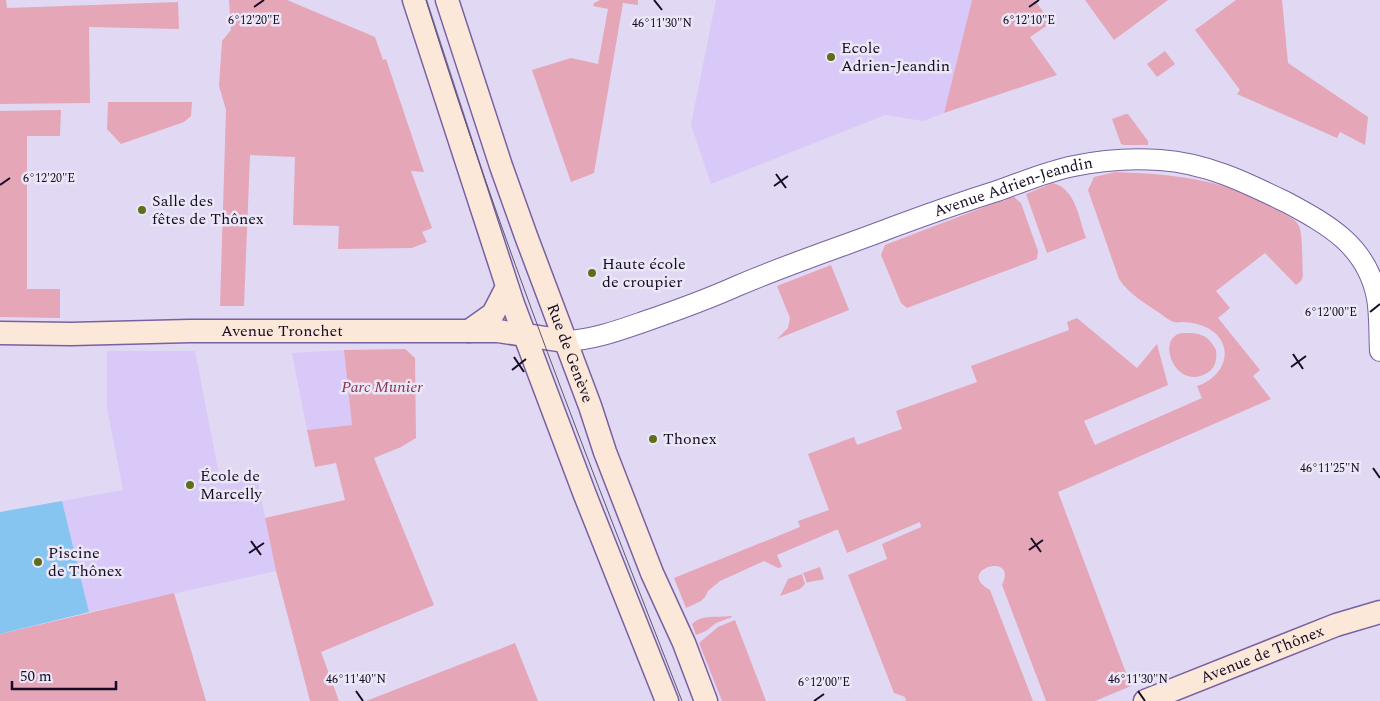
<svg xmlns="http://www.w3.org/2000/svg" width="1380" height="701" font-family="Spectral,serif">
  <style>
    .built { fill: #d8c9f8 }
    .green { fill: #e5a6b8 }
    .water { fill: #87c5f1 }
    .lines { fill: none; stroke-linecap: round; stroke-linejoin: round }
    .tertiary-casing { stroke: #7861a0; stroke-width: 22 }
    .secondary-casing { stroke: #7861a0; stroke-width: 25 }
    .tertiary { stroke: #fff; stroke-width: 20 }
    .secondary { stroke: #fce8d9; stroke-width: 22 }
    .tram { stroke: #5e556e; stroke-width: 1 }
    .ticks { fill: none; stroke: #160c24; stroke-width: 2 }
    .poi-dot { fill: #5e6f1b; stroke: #ece7f6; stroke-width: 2 }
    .labels { text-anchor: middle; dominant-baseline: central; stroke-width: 5; stroke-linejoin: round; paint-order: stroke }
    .poi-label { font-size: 16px; fill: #160c24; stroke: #ece7f6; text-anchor: start }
    .street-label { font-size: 16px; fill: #160c24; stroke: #ece7f6 }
    .park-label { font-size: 16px; font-style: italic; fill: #873352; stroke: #ece7f6 }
    .ticks-label { font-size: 12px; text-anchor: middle; fill: #160c24; stroke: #ece7f6; stroke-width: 5; stroke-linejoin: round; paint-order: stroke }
  </style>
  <rect width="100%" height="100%" fill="#e1d8f4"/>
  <path class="built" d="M716,0H972L944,113L923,121L885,115L711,184L691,125Z
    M344,350L352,425L307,430L292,353Z
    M107,351H195L220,480L256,473L276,571L89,612L62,501L123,490L107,408Z"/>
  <path class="green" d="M0,0H6L7,8L178,2L179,29L89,27L90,103L0,104Z
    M229,0H287L375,37L383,60L386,59L424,172L411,171L432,228L422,232L427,242L412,248L338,249L339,226L293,225L295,157L250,155L244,306H220L226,110L219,86L222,41L231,30Z
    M600,0H638V5L623,3L594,173L571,182L532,70L571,58L598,64L608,9L593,6L594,3Z
    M972,0H1035L1051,23L1030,37L1057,75L944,113Z
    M1085,0H1168L1114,40Z
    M1236,0H1282L1288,63L1368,117L1365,145L1340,132L1337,138L1237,94L1240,90L1195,30Z
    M1165,51L1175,64L1157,77L1147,64Z
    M108,102H192L191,116L184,122L121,144L107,129Z
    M61,110L60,136H27V289H60V318L0,317V111Z
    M1126,114H1128L1148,141V145H1124L1121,144L1112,119Z
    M1115,172C1174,174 1226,179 1278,210C1285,215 1295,218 1299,226C1303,235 1302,265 1303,276L1301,281L1296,285L1265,253L1216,291L1230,308L1218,318L1260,370L1253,376L1271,399L1058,492L1131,686L1095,701H1046L1002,585C1019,550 953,570 990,590L1033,701H906L905,697L894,693L848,575L887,559L882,544L921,527L920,522L847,553L838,530H836L777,555L782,567L778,568L764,561L720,581L708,591L705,597L701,601L686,608L674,578L800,527L798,521L829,510L808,454L854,437L857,445L902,429L896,411L977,382L971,366L1069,330L1067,322L1077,318L1137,368L1157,344L1168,385L1084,421L1095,445L1202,398L1197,386C1225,377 1237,345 1208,328C1200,324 1191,322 1182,322C1179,322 1176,323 1174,322C1170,321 1164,316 1161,314C1145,303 1130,295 1119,279L1088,190L1094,177Z
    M1053,183C1076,189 1079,219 1086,238L1047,253L1026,194Z
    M1013,196L1021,203L1038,251L1037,259L907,308L901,303L881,255L885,245Z
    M831,265L849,310L777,339L788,328L790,318L777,286Z
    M1186,333C1201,333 1209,336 1216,350C1217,359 1216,368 1207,373C1179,390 1159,348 1175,336C1178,333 1182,333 1186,333Z
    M405,349L415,358L416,438L401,447L374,458L434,605L321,652L339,701H310L276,571L265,518L345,500L336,463L315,467L307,430L352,425L344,350Z
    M820,567L824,579C818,581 810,581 807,583L803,573Z
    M802,574L805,584L800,589L780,596L788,579Z
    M174,593L206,701H0V634Z
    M731,616L732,617L716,623L706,631L696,635L692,624C702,614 718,618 731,616Z
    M735,620L766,701H722L699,643L718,627Z
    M515,643L538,701H366L500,649Z"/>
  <path class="water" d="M62,501L89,612L0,634V512Z"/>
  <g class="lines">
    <g class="tertiary-casing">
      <g id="tertiary">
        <path id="s1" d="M565,341C592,340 617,331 643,322C675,311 706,300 737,286C788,264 841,247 893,227C928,214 962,202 997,191C1023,182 1048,171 1074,166C1102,160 1132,158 1160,160C1206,163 1245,182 1286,202C1329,225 1367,246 1377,298C1380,315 1379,333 1380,351"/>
      </g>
    </g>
    <g class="secondary-casing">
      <g id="secondary">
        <path d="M414,0L513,304L585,495L667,701"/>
        <path id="s2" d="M447,0L501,166L526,236L590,406L605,452L652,573L684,643L706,701"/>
        <path d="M469,331L493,314L507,287"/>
        <path id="s3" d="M0,333L71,334L190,331H498L565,341"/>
        <path id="s4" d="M1145,701L1336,625L1380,612"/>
      </g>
    </g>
    <use href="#tertiary" class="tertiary"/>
    <use href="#secondary" class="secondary"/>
    <path class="tram" d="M426,0C500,239 591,468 682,701"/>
  </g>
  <path class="ticks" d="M654,0L662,10M254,7L264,0M1029,7L1039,0M776,174L786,188M0,185L10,178M774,186L788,176M1370,312L1380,304M1293,354L1303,369M514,357L524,372M1291,367L1306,356M512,370L526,359M1373,468L1380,478M1031,538L1041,552M251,541L261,555M1029,550L1043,540M249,553L264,543M356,691L363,701M1138,691L1145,701M814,701L824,694"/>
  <g class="poi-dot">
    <circle cx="831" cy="57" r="5"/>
    <circle cx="142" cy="210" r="5"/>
    <circle cx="592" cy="273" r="5"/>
    <circle cx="653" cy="439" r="5"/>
    <circle cx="190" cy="485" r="5"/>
    <circle cx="38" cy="562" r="5"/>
  </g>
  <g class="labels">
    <g class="poi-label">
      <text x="841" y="48">Ecole<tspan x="841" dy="18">Adrien-Jeandin</tspan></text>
      <text x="152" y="201">Salle des<tspan x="152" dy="18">fêtes de Thônex</tspan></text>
      <text x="602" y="264">Haute école<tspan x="602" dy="18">de croupier</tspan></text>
      <text x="663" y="439">Thonex</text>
      <text x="200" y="476">École de<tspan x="200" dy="18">Marcelly</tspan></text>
      <text x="48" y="553">Piscine<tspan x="48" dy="18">de Thônex</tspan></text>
    </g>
    <g class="street-label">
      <text stroke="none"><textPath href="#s1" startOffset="475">Avenue Adrien-Jeandin</textPath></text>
      <text stroke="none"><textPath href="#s3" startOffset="282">Avenue Tronchet</textPath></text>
      <text stroke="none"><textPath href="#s2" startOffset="374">Rue de Genève</textPath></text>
      <text stroke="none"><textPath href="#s4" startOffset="126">Avenue de Thônex</textPath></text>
    </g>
    <g class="park-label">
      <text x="382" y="387">Parc Munier</text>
    </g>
  </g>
  <g class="ticks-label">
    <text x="1029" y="24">6°12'10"E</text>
    <text x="254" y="24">6°12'20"E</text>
    <text x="662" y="27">46°11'30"N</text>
    <text x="49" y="182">6°12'20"E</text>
    <text x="1331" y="316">6°12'00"E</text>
    <text x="1330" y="472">46°11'25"N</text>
    <text x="356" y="683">46°11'40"N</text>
    <text x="1138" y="683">46°11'30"N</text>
    <text x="824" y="686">6°12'00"E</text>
  </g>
  <path d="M12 681v8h104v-8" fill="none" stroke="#160c24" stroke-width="2.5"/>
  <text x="20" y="681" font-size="15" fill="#160c24" stroke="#ece7f6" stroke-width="4" paint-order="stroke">50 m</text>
</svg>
